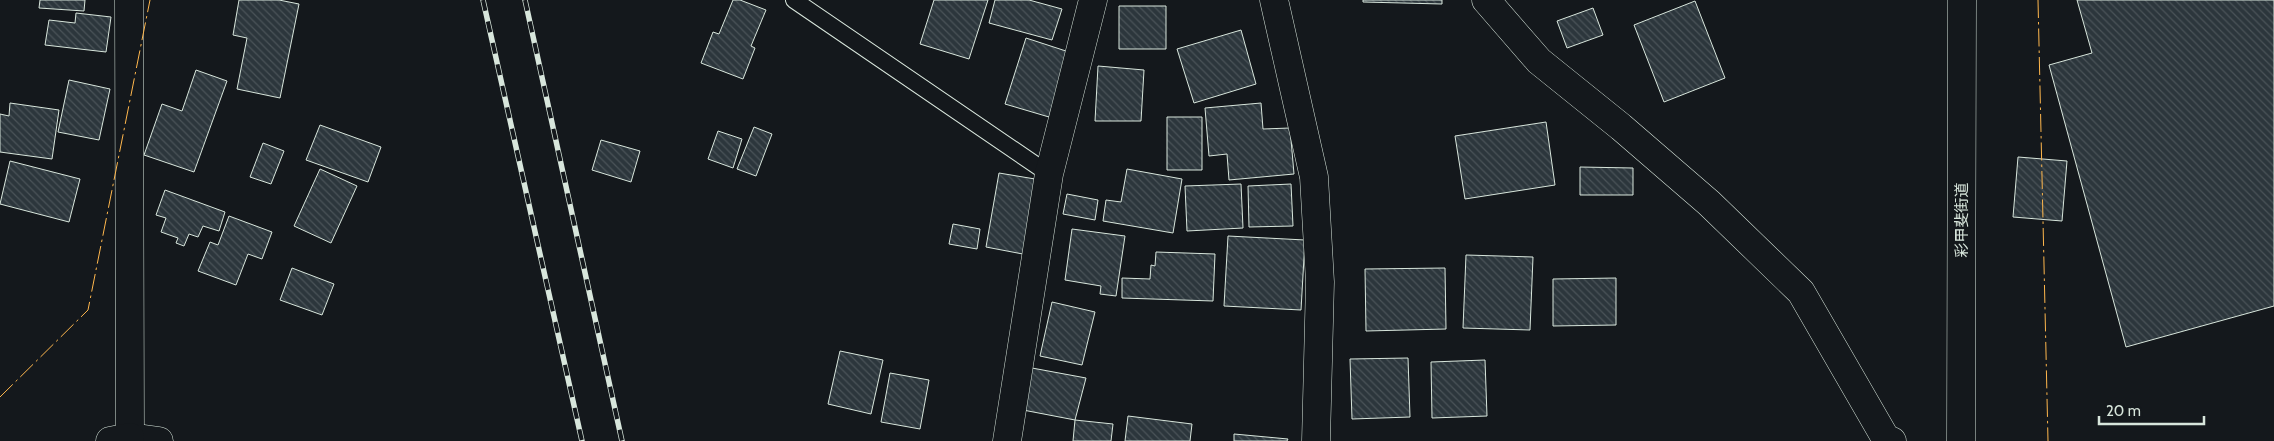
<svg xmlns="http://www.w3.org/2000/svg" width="2274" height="441" font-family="Cabin,'Noto Sans JP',sans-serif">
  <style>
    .building { fill: url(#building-back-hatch); stroke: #d8e6dc }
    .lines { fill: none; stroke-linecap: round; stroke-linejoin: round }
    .service-casing { stroke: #d8e6dc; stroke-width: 18 }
    .minor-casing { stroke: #d8e6dc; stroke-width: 29 }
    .tertiary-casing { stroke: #d8e6dc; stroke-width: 29 }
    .trunk-casing { stroke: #d8e6dc; stroke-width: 29 }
    .service { stroke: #14181c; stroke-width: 16 }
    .minor { stroke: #14181c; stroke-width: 28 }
    .tertiary { stroke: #14181c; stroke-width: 28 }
    .trunk { stroke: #14181c; stroke-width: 28 }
    .rail-casing { stroke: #d8e6dc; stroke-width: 5.5 }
    .rail { stroke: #14181c; stroke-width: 4; stroke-dasharray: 11; stroke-linecap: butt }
    .power { stroke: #ffb74d; stroke-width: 1; stroke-dasharray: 18 4 2.5 4; stroke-linecap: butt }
    .labels { text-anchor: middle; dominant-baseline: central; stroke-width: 4; stroke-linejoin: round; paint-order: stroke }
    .street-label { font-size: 15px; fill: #d8e6dc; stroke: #14181c }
  </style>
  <defs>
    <pattern id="building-back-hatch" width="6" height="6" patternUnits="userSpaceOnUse" patternTransform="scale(1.25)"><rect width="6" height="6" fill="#2c363c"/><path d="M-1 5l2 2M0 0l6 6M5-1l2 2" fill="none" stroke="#4a5358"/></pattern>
  </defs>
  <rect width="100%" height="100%" fill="#14181c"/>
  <path class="building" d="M40,0H85L84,11L39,8Z
    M239,0H279L299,4L280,98L237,89L247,38L233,35Z
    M733,0H740L766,10L751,46L755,48L743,79L701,63L713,32L719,34Z
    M934,0H988L969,59L920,44Z
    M995,0H1029L1062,9L1052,40L989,23Z
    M1363,0H1442V4L1363,2Z
    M2077,0H2274V306L2126,347L2049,65L2092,53Z
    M1695,1L1725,78L1664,102L1634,25Z
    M1119,6H1166V49H1119Z
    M1593,8L1603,35L1567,48L1557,21Z
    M76,13L111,17L106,52L45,45L49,20L75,23Z
    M1241,30L1256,84L1194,103L1177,49Z
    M1026,38L1069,52L1049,117L1005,104Z
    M1098,66L1144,70L1141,121H1095Z
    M196,70L227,81L194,172L144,155L162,104L182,111Z
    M69,80L110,89L99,140L58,132Z
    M10,103L59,110L52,159L0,152V114L9,116Z
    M1261,103L1263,129L1290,128L1294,174L1229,180L1227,154L1209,156L1205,108Z
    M1167,117H1202V170H1167Z
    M1546,122L1555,185L1465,199L1455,136Z
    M320,125L381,147L368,182L306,160Z
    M754,127L772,134L756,176L737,169Z
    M718,131L742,139L733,168L708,159Z
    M601,140L640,151L631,182L592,170Z
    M263,143L284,151L271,184L250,177Z
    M2018,157L2067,161L2062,221L2013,217Z
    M10,161L80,179L69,222L0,204Z
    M1580,167L1633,168V195H1580Z
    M320,169L357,186L331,243L294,226Z
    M1127,169L1182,179L1173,233L1103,221L1106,200L1121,202Z
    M999,173L1041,180L1028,255L986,247Z
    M1241,184L1243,228L1187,231L1185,186Z
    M1291,184L1293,226L1249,227L1248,186Z
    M165,190L225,212L219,231L203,226L198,237L189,234L184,246L176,243L178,238L161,232L166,218L156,215Z
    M1067,194L1098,200L1095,220L1063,214Z
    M229,216L272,232L262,259L248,254L236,285L198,271L210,242L218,245Z
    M953,224L980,229L977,249L949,244Z
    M1072,229L1125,236L1116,296L1100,294L1101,286L1065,280Z
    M1228,236L1305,240L1301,310L1224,306Z
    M1156,252L1215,254L1213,301L1122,298V278L1150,279L1151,265L1155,266Z
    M1466,255L1533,257L1530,330L1463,328Z
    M292,268L334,284L322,315L280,300Z
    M1445,268L1446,329L1366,331L1365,269Z
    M1616,278V325L1553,326V279Z
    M1052,302L1095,312L1082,365L1040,356Z
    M840,351L883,360L871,414L828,404Z
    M1408,358L1410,417L1352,419L1350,359Z
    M1485,360L1487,416L1432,418L1431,362Z
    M1032,368L1086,378L1075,420L1023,410Z
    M890,373L929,380L920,429L881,422Z
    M1128,416L1192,424L1190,441H1125Z
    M1075,420L1113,424L1111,441H1073Z
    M1234,434L1288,439L1287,441H1234Z"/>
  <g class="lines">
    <g class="service-casing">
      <path id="service" d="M794,0L1049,174"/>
    </g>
    <g class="minor-casing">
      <path id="minor" d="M129,0L130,441
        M1274,0L1314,177L1320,282L1316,441
        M1486,0L1539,61L1621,127L1709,203L1801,292L1886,439L1892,441
        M130,437L159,441
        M1007,441L1049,174L1093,0"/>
    </g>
    <g class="tertiary-casing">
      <path id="tertiary" d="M110,441L130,437"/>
    </g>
    <g class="trunk-casing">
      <path id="trunk" d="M1961,441L1962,0"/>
    </g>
    <use href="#service" class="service"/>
    <use href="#minor" class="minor"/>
    <use href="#tertiary" class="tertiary"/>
    <use href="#trunk" class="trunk"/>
    <g class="rail-casing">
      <path id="rail" d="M483,0L582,441
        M525,0L622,441"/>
    </g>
    <use href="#rail" class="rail"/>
    <path class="power" d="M2038,0L2048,441
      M0,397L88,310L150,0"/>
  </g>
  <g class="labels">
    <g class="street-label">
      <text transform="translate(1962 220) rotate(-90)">彩甲斐街道</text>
    </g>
  </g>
  <path d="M2099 416v8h105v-8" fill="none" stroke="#d8e6dc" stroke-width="2.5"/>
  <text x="2106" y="416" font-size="15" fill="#d8e6dc" stroke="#14181c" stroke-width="4" paint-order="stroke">20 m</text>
</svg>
